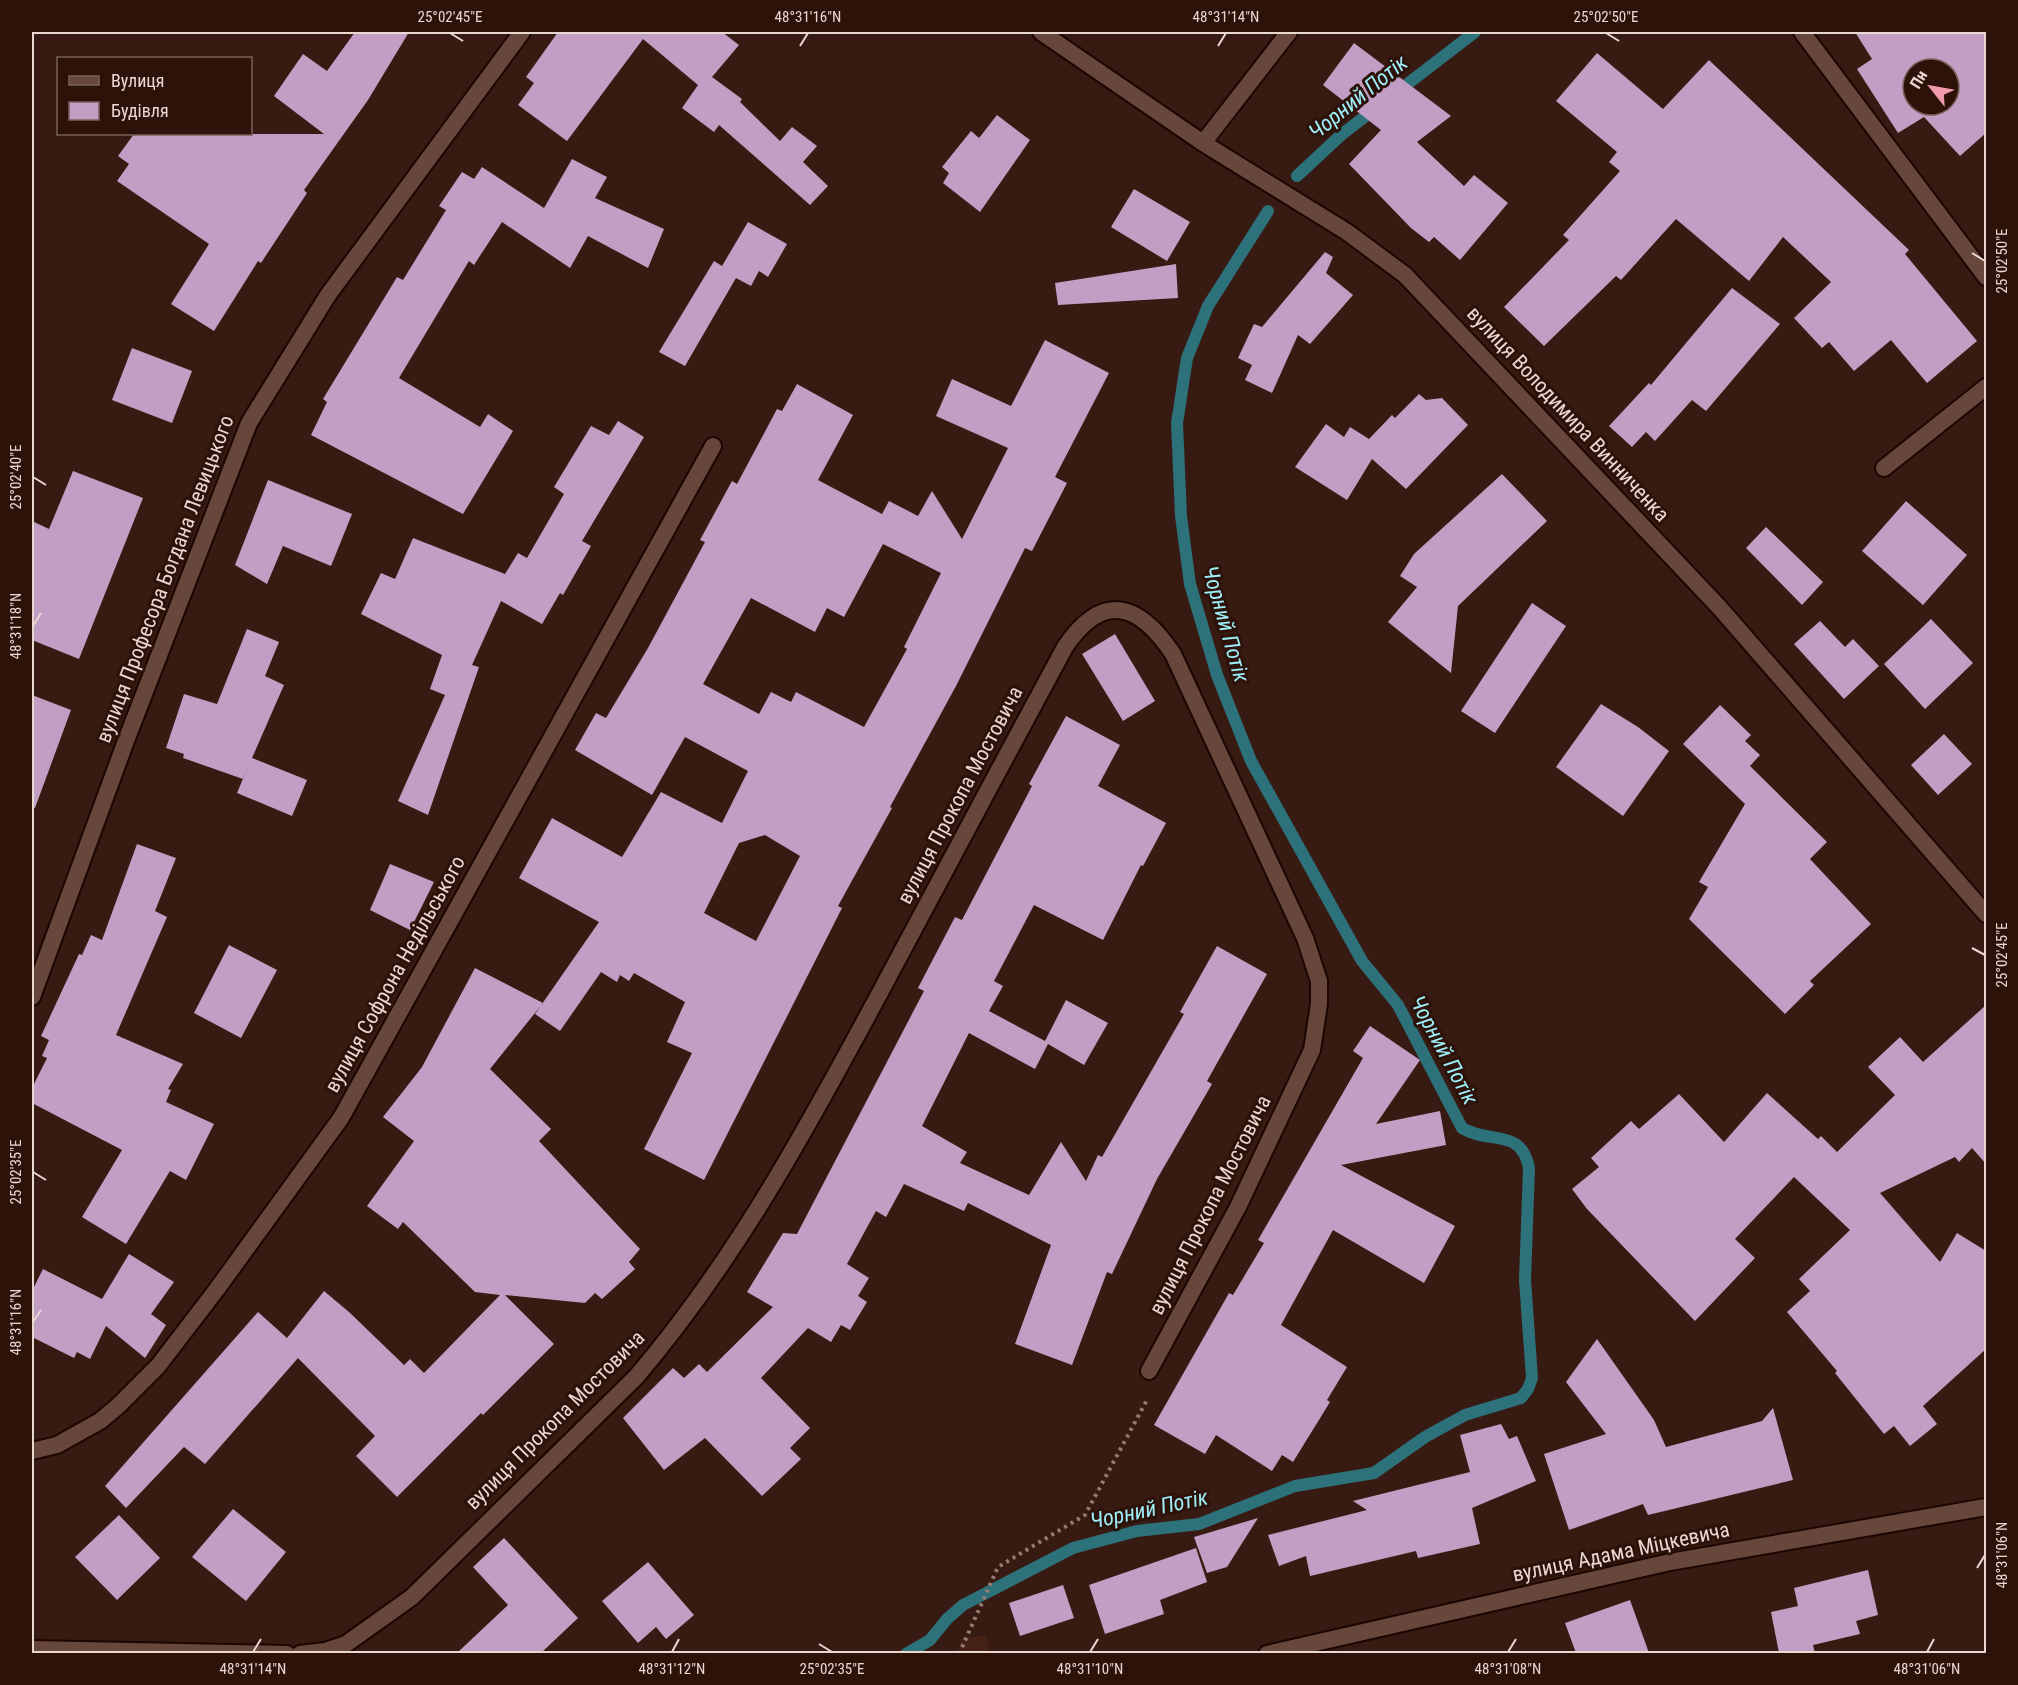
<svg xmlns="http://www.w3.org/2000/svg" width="2018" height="1685" font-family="'Roboto Condensed',sans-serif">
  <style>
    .built { fill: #442215 }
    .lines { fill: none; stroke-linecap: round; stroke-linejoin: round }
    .stream { stroke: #2d717b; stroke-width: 12 }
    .building { fill: #c29ec5; fill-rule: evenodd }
    .service-casing { stroke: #1d0501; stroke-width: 20 }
    .minor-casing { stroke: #1d0501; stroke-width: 20 }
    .tertiary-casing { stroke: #1d0501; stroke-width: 20 }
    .path { stroke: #947c74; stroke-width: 4; stroke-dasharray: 3 4.5; stroke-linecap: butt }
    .service { stroke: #67473c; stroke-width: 16 }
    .minor { stroke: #67473c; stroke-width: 16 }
    .tertiary { stroke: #67473c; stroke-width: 16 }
    .ticks { fill: none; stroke: #ead7d0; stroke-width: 2 }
    .labels { text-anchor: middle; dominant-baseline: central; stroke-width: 6; stroke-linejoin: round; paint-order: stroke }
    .street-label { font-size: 21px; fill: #ead7d0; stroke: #2c1208 }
    .water-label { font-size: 22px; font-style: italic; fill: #9feffb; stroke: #2c1208 }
    .neatline { fill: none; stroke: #ead7d0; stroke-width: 2 }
    .ticks-label { font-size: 15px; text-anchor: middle; fill: #ead7d0 }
  </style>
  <rect width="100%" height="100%" fill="#371b12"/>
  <path class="built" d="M986,1635L990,1653H958L963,1639Z"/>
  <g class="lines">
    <path class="stream" d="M1397,92L1475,32
      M1297,176L1341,135L1376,108
      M906,1654L930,1640L947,1619L963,1605L1073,1548L1137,1531L1199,1524L1295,1486L1374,1473L1425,1437L1465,1415L1521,1398L1528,1389L1532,1378L1525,1280L1529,1168C1521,1127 1490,1145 1462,1128L1398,1005L1362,961L1251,761L1217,675L1190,584L1181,516L1177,423L1187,358L1208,306L1268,211"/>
  </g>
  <path class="building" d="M355,32H409L368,100L304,190L307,193L261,263L258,261L214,331L171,304L209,244L117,181L129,164L118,156L134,134H324L274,96L303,54L327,71Z
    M558,32H722L739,45L712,77L742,99L740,102L780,141L792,127L817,146L803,162L828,186L810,205L719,125L714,132L682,108L698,85L643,39L567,141L518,105L534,83L526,77Z
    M1855,32H1986V133L1960,156L1924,117L1898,133L1857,69L1872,59ZM1913,69H1949V105H1913Z
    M1354,43L1451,116L1417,142L1464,186L1474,175L1508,203L1460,260L1434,237L1429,242L1411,228L1349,164L1381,130L1323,85Z
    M1597,53L1663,109L1709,60L1909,250L1905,254L1977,341L1927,383L1891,340L1854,371L1829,342L1822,348L1794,318L1831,282L1783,237L1749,281L1676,219L1621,280L1616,276L1544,346L1504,307L1569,240L1563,235L1620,171L1609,162L1617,152L1556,101Z
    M997,115L1030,140L980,212L943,183L949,173L942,167L971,131L979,138Z
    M572,159L607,177L595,198L664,229L648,268L588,236L570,268L502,222L474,265L469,261L399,378L480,427L488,414L513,431L463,514L311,435L327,402L323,399L397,277L403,280L446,210L439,206L462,172L474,179L482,167L544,208Z
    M1134,189L1190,222L1167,261L1111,227Z
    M748,222L787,244L768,277L759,271L751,286L736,278L685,366L659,352L714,261L722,266Z
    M1325,252L1333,257L1326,273L1353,295L1310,344L1298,335L1272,393L1245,380L1252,365L1238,358L1254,324L1262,327Z
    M1176,264L1178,298L1058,305L1055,283Z
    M1732,288L1780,324L1706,411L1692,400L1655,441L1646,432L1632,447L1609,426L1649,383L1651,385Z
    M1045,340L1109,373L1055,477L1067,483L1032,551L1025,548L956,686L890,807L892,808L838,906L842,908L704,1180L644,1149L692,1053L667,1042L685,1002L634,973L629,981L620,975L617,982L601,972L560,1031L535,1014L599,922L519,878L552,818L622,857L661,792L722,823L748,771L685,737L652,795L575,750L596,713L606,718L648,648L705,542L700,540L732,481L737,484L777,409L782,411L797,384L853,415L818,480L882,514L889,501L918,516L932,491L962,539L1008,448L936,416L952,379L1011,406ZM883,544L941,573L904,647L907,649L864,727L796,692L791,702L771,692L759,714L703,684L751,598L815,632L827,608L844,617ZM765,835L800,856L756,941L704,913L739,843Z
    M132,348L192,371L172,423L112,400Z
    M1419,394L1426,400L1442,398L1468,425L1406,489L1372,459L1347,500L1295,467L1326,424L1344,437L1350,427L1369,439L1392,415L1395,418Z
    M618,421L644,437L582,541L591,546L563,595L560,593L542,624L501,601L472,665L479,667L428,815L398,801L445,695L430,689L442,655L361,614L381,573L395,579L413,538L505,574L518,553L527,558L564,494L554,487L591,426L609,435Z
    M73,471L143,498L79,659L32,640V521L49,529Z
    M1502,474L1547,521L1458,606L1451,673L1388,622L1417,587L1400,576L1414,554Z
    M268,480L352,514L331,566L283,546L267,584L235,565Z
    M1906,501L1967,555L1923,605L1862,551Z
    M1766,527L1823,582L1802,605L1746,548Z
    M1532,603L1566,626L1495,733L1461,711Z
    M1931,619L1973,663L1925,709L1884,664Z
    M1820,621L1845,647L1853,639L1879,666L1844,699L1794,644Z
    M247,629L279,642L265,676L284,685L252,758L307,780L292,816L237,793L250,762L243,779L183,758L184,754L166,748L184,694L217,704Z
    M1115,634L1155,701L1123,721L1082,654Z
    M32,695L71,710L35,808L32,807Z
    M1601,704L1638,727L1669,751L1623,816L1556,767Z
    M1720,705L1751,735L1745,741L1760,755L1750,766L1827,842L1810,859L1871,924L1810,981L1814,985L1785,1014L1689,919L1708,887L1699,882L1745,804L1683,744Z
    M1066,716L1120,745L1098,786L1166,823L1143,866L1141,865L1103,940L1034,905L994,981L1003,986L989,1011L1045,1041L1066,1000L1108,1023L1084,1065L1048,1044L1035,1069L969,1033L922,1126L967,1152L960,1163L1029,1195L1061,1142L1086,1181L1098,1155L1102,1157L1184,1014L1180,1012L1217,946L1267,974L1207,1081L1212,1084L1157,1179L1112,1274L1107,1272L1072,1365L1015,1344L1051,1245L968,1203L964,1211L904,1184L886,1217L876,1211L847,1264L869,1278L858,1296L867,1302L850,1330L841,1325L831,1342L808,1328L761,1378L810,1428L790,1448L801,1459L762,1496L705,1438L664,1470L623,1418L673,1368L684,1378L699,1364L707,1372L773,1307L747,1292L783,1233L797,1234L924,991L918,988L955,917L962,920L1032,786L1029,784Z
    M1944,734L1972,764L1938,795L1911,765Z
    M137,844L176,858L155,911L167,917L116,1035L183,1064L168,1089L171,1090L166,1102L214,1124L186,1180L170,1171L126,1244L82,1217L122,1150L32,1103V1088L47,1058L42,1056L49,1040L41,1036L79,954L82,955L91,935L102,940Z
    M390,864L434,882L410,930L370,910Z
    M229,945L277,970L241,1038L194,1013Z
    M475,968L543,1003L490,1069L551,1129L539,1141L640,1249L629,1262L635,1269L602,1299L595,1293L585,1303L505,1295L554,1344L483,1415L481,1413L397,1497L356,1456L375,1436L298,1358L205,1464L184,1447L126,1508L105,1486L258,1312L287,1338L324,1291L349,1312L404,1365L410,1359L424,1373L500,1295L475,1292L403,1222L398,1229L367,1206L414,1141L383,1117L422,1067Z
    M1986,1005V1164L1972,1148L1959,1162L1955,1157L1880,1193L1940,1262L1957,1233L1986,1251V1349L1923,1406L1937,1424L1910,1446L1894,1426L1884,1434L1835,1373L1837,1371L1787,1312L1810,1291L1799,1279L1850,1230L1794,1177L1735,1239L1755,1258L1695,1321L1587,1209L1572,1189L1599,1167L1591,1158L1631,1121L1639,1129L1679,1094L1724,1142L1767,1093L1818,1139L1821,1136L1837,1152L1895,1095L1868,1067L1900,1037L1923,1062Z
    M1370,1026L1420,1060L1376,1124L1440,1111L1446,1145L1341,1165L1455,1226L1424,1283L1333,1230L1281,1325L1347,1367L1327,1400L1330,1402L1293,1462L1282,1455L1272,1471L1216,1435L1205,1454L1154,1425L1229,1293L1233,1295L1264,1243L1258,1240L1363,1058L1353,1051Z
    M129,1254L174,1282L151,1314L166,1325L145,1358L106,1326L90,1359L77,1352L74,1358L32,1337V1291L43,1269L102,1299Z
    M1597,1339L1654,1420L1666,1447L1762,1421L1773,1408L1793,1480L1648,1515L1643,1504L1569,1530L1544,1454L1606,1434L1566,1382Z
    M1501,1424L1509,1439L1517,1436L1536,1481L1472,1508L1480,1544L1418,1558L1416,1551L1310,1576L1306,1556L1279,1566L1268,1535L1367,1510L1353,1501L1470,1472L1460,1435Z
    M233,1509L286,1552L246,1601L192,1557Z
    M119,1515L160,1558L117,1600L75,1557Z
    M1258,1518L1227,1567L1207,1573L1194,1537Z
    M504,1538L578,1618L541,1653H457L508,1605L473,1567Z
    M1196,1548L1207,1582L1160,1600L1164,1614L1105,1634L1089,1585Z
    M648,1562L694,1615L666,1639L656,1627L638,1643L602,1601Z
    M1868,1570L1878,1615L1856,1621L1860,1634L1813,1645L1815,1653H1779L1771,1612L1798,1606L1794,1588Z
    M1063,1585L1074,1618L1020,1636L1009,1603Z
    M1630,1600L1649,1653H1576L1565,1623Z"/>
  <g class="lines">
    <g class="service-casing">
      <path id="service" d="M1884,468L1986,387"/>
    </g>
    <g class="minor-casing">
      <path id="minor" d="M1041,32L1203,143L1347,232L1405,275L1719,607L1986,914
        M1802,32L1986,277
        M1203,143L1289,32
        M32,997L127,738L249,423L328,295L522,32
        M32,1451L57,1445L100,1421L118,1406L158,1366L217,1289L341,1118L713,446
        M32,1649L287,1654
        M300,1654L325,1651L346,1644L412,1597L636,1377C736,1260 810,1123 883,987C943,874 1004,760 1065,647C1103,591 1139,603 1173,654L1305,938L1319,981V1004L1312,1050L1238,1207L1149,1371"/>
    </g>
    <g class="tertiary-casing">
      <path id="tertiary" d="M1267,1654L1670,1562L1986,1507"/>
    </g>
    <path class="path" d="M959,1654L998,1567L1085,1515L1148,1398"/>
    <use href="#service" class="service"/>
    <use href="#minor" class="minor"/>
    <use href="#tertiary" class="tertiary"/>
  </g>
  <path class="ticks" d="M450,33L463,41M1606,33L1619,41M800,46L808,33M1218,46L1226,33M1972,253L1985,261M33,477L46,485M33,626L41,613M1972,948L1985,955M33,1172L46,1180M33,1322L41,1310M1977,1568L1985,1555M819,1644L832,1652M253,1652L261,1639M672,1652L679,1639M1090,1652L1098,1639M1508,1652L1516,1639M1927,1652L1934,1639"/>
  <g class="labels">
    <g class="street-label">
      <text transform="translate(1568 414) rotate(47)">вулиця Володимира Винниченка</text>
      <text transform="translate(165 579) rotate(-69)">вулиця Професора Богдана Левицького</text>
      <text transform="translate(960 795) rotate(-62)">вулиця Прокопа Мостовича</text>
      <text transform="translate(395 974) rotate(-61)">вулиця Софрона Недільського</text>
      <text transform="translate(1210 1205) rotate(-63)">вулиця Прокопа Мостовича</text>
      <text transform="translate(555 1420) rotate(-45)">вулиця Прокопа Мостовича</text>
      <text transform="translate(1621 1552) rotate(-12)">вулиця Адама Міцкевича</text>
    </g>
    <g class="water-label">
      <text transform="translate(1358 97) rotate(-39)">Чорний Потік</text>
      <text transform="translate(1226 624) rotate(74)">Чорний Потік</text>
      <text transform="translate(1444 1050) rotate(62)">Чорний Потік</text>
      <text transform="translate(1149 1509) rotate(-12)">Чорний Потік</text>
    </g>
  </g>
  <rect width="2018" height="1685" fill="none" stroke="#2c1208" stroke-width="66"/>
  <rect x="57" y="57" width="195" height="78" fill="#2c1208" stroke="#786158" stroke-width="1.5"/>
  <rect x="69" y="76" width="30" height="9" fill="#67473c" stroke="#786158" stroke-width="1.5"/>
  <text x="111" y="87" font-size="18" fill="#ead7d0">Вулиця</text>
  <rect x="69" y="102" width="30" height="18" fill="#c29ec5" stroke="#786158" stroke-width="1.5"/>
  <text x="111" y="117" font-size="18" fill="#ead7d0">Будівля</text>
  <g transform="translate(1931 87) rotate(301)"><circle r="28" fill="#2c1208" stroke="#786158" stroke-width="1.5"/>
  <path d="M0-4.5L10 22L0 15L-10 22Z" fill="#f29aad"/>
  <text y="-9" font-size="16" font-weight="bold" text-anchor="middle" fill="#ead7d0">Пн</text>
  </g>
  <rect x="33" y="33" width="1952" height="1619" class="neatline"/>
  <g class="ticks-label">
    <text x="450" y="22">25°02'45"E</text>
    <text x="808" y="22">48°31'16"N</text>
    <text x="1226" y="22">48°31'14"N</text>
    <text x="1606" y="22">25°02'50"E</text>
    <text transform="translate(2002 261) rotate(-90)" y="5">25°02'50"E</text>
    <text transform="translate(16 477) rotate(-90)" y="5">25°02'40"E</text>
    <text transform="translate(16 626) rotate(-90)" y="5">48°31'18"N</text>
    <text transform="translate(2002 955) rotate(-90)" y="5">25°02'45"E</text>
    <text transform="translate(16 1172) rotate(-90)" y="5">25°02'35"E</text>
    <text transform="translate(16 1322) rotate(-90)" y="5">48°31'16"N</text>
    <text transform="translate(2002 1555) rotate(-90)" y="5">48°31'06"N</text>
    <text x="253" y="1674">48°31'14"N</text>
    <text x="672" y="1674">48°31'12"N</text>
    <text x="832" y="1674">25°02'35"E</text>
    <text x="1090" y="1674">48°31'10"N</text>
    <text x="1508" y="1674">48°31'08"N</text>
    <text x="1927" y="1674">48°31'06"N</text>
  </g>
</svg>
